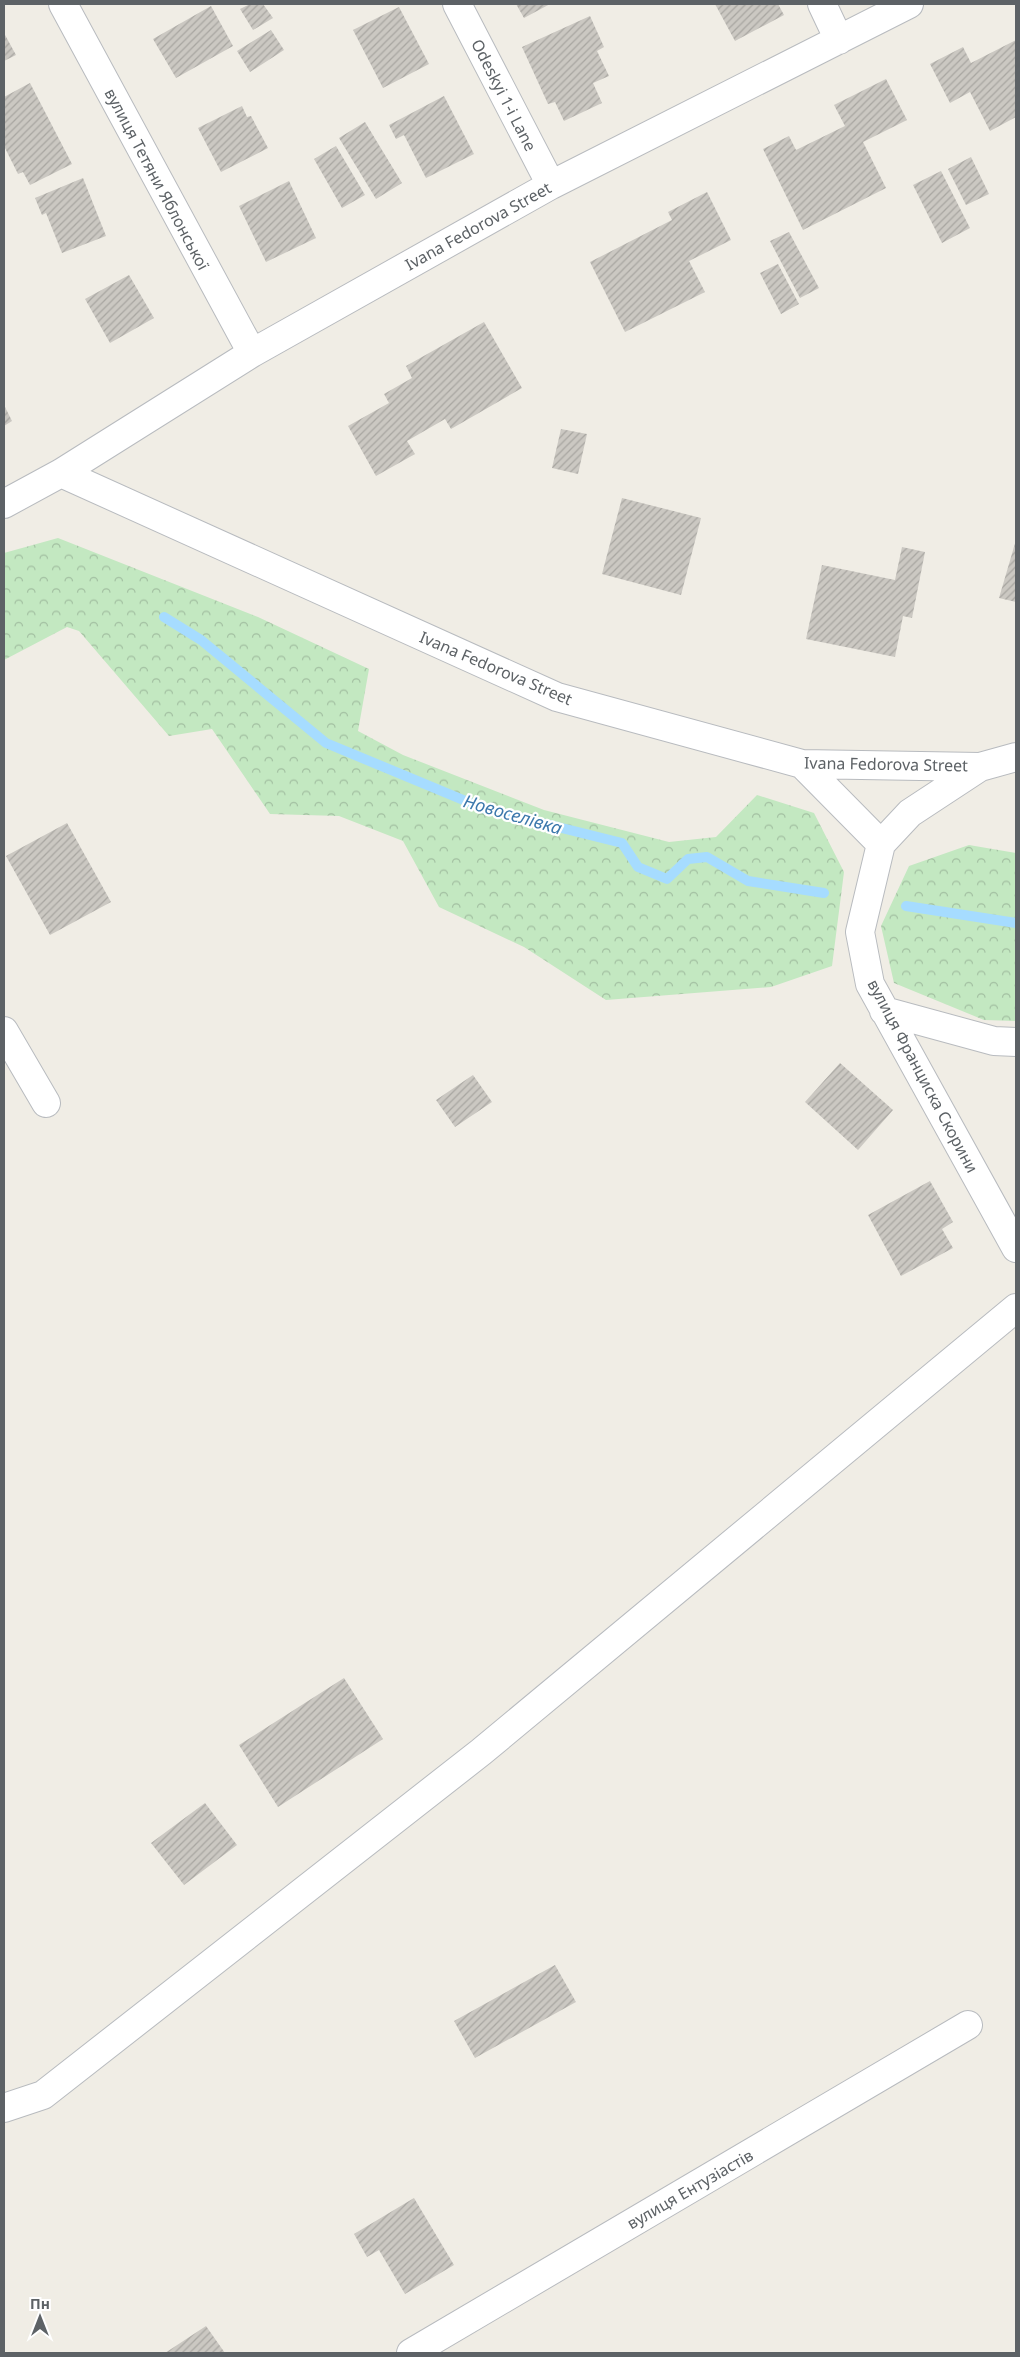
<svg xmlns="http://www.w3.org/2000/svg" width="1020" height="2357" font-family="'Noto Sans',sans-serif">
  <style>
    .forest { fill: url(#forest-crowns) }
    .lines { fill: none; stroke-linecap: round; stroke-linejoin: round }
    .stream { stroke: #a6dcff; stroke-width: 10 }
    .building { fill: url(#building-hatch) }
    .minor-casing { stroke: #b8bbbf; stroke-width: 30 }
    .minor { stroke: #fff; stroke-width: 28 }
    .labels { text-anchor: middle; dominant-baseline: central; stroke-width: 4.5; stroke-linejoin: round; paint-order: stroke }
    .street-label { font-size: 16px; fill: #5d6266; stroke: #fff }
    .water-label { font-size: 18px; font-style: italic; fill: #3c78ac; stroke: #fff }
  </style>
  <defs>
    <pattern id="forest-crowns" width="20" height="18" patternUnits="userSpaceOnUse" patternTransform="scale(1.25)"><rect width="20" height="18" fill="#c3e8c1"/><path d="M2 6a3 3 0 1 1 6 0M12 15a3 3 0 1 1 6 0" fill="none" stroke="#a2bfa1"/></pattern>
    <pattern id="building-hatch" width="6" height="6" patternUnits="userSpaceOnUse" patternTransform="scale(1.25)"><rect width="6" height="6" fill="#cbc8c2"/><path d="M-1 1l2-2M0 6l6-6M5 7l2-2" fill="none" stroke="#a8a6a1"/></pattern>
  </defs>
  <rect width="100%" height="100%" fill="#f0ede5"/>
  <path class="forest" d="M58,538L258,617L369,669L358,731L403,755L544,810L669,842L716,837L757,795L814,813L844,872L832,966L771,987L606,1000L524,947L439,907L403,841L339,816L270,814L212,729L169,736L79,631L67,627L4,660V553Z
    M969,845L1016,853V1021L984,1020L894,983L881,926L909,866Z"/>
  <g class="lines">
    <path class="stream" d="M164,617L201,640L326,743L485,809L622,843L638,867L667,879L688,859L707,857L748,881L824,893
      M906,906L1016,923"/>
  </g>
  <path class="building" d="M250,4H263L273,18L253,30L240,9Z
    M516,4H550L524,18Z
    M715,4H778L784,15L735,41Z
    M211,6L233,46L176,78L153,39Z
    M399,7L429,64L383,88L353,30Z
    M590,16L604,47L597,51L609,76L593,83L602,103L564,121L555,102L548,104L522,47Z
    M271,30L284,50L250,72L237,51Z
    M4,33L16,55L4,61Z
    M1016,40V117L990,131L970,92L950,103L930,64L963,47L971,63Z
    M886,79L907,120L863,142L886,188L803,230L763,149L789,136L796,150L845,126L834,105Z
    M30,83L72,164L30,185L23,172L18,174L4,146V97Z
    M444,96L474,154L426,178L404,135L396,139L389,125Z
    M242,106L247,117L251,116L268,148L221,172L198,128Z
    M365,122L402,183L376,199L339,138Z
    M336,146L365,195L342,208L314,159Z
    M971,157L989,194L966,205L948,169Z
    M941,171L970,228L942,243L913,185Z
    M83,178L106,236L62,253L46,213L42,215L35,198Z
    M289,181L316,238L266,262L239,206Z
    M707,192L731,240L689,261L705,292L625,332L590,262L672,220L668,212Z
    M789,232L819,288L800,298L770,241Z
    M778,264L799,304L781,314L760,273Z
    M129,275L154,318L110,343L85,299Z
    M484,322L522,388L451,429L445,419L407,441L415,454L376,476L348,426L389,403L384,394L412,378L406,366Z
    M4,405L12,421L4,426Z
    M561,429L587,434L578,474L552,468Z
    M622,498L701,518L681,595L602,574Z
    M1016,540V602L999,598Z
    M902,547L925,552L912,618L903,616L895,657L806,639L822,565L895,580Z
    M67,823L111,902L50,935L6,856Z
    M840,1063L893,1110L858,1150L805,1102Z
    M473,1075L492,1102L455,1127L436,1100Z
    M930,1181L953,1222L942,1229L953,1248L901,1276L868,1215Z
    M344,1678L383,1739L278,1807L239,1745Z
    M205,1803L237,1845L184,1885L151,1843Z
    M555,1965L576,2002L475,2058L454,2021Z
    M414,2198L454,2265L405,2294L379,2250L367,2257L354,2234Z
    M206,2326L225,2353H165Z"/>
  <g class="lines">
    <g class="minor-casing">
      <path id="minor" d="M63,4L252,353
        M457,4L551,185
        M822,4L839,40
        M61,473L557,697L802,764L980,767L1016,757
        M4,504L61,473L252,353L551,185L909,4
        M802,764L881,844
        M980,767L910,813L881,844L860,932L870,984L1016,1248
        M884,1011L994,1041L1016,1042
        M4,1031L46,1103
        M4,2108L43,2095L481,1752L1016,1308
        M411,2353L968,2025"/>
    </g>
    <use href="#minor" class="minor"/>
  </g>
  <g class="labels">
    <g class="street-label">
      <text transform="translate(504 95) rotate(63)">Odeskyi 1-i Lane</text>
      <text transform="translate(157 179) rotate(62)">вулиця Тетяни Яблонської</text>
      <text transform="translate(478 226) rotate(-29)">Ivana Fedorova Street</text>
      <text transform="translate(496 668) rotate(23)">Ivana Fedorova Street</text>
      <text transform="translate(886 764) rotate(1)">Ivana Fedorova Street</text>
      <text transform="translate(923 1076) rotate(62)">вулиця Франциска Скорини</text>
      <text transform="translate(690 2189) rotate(-30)">вулиця Ентузіастів</text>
    </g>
    <g class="water-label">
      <text transform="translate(513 814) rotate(16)">Новоселівка</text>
    </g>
  </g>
  <rect width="1020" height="2357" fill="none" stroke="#5d6266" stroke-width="10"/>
  <g transform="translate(40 2317)" stroke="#ffffff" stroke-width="4" paint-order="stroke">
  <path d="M0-4L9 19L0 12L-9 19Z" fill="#5d6266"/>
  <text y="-8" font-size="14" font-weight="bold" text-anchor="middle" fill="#5d6266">Пн</text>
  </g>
</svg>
